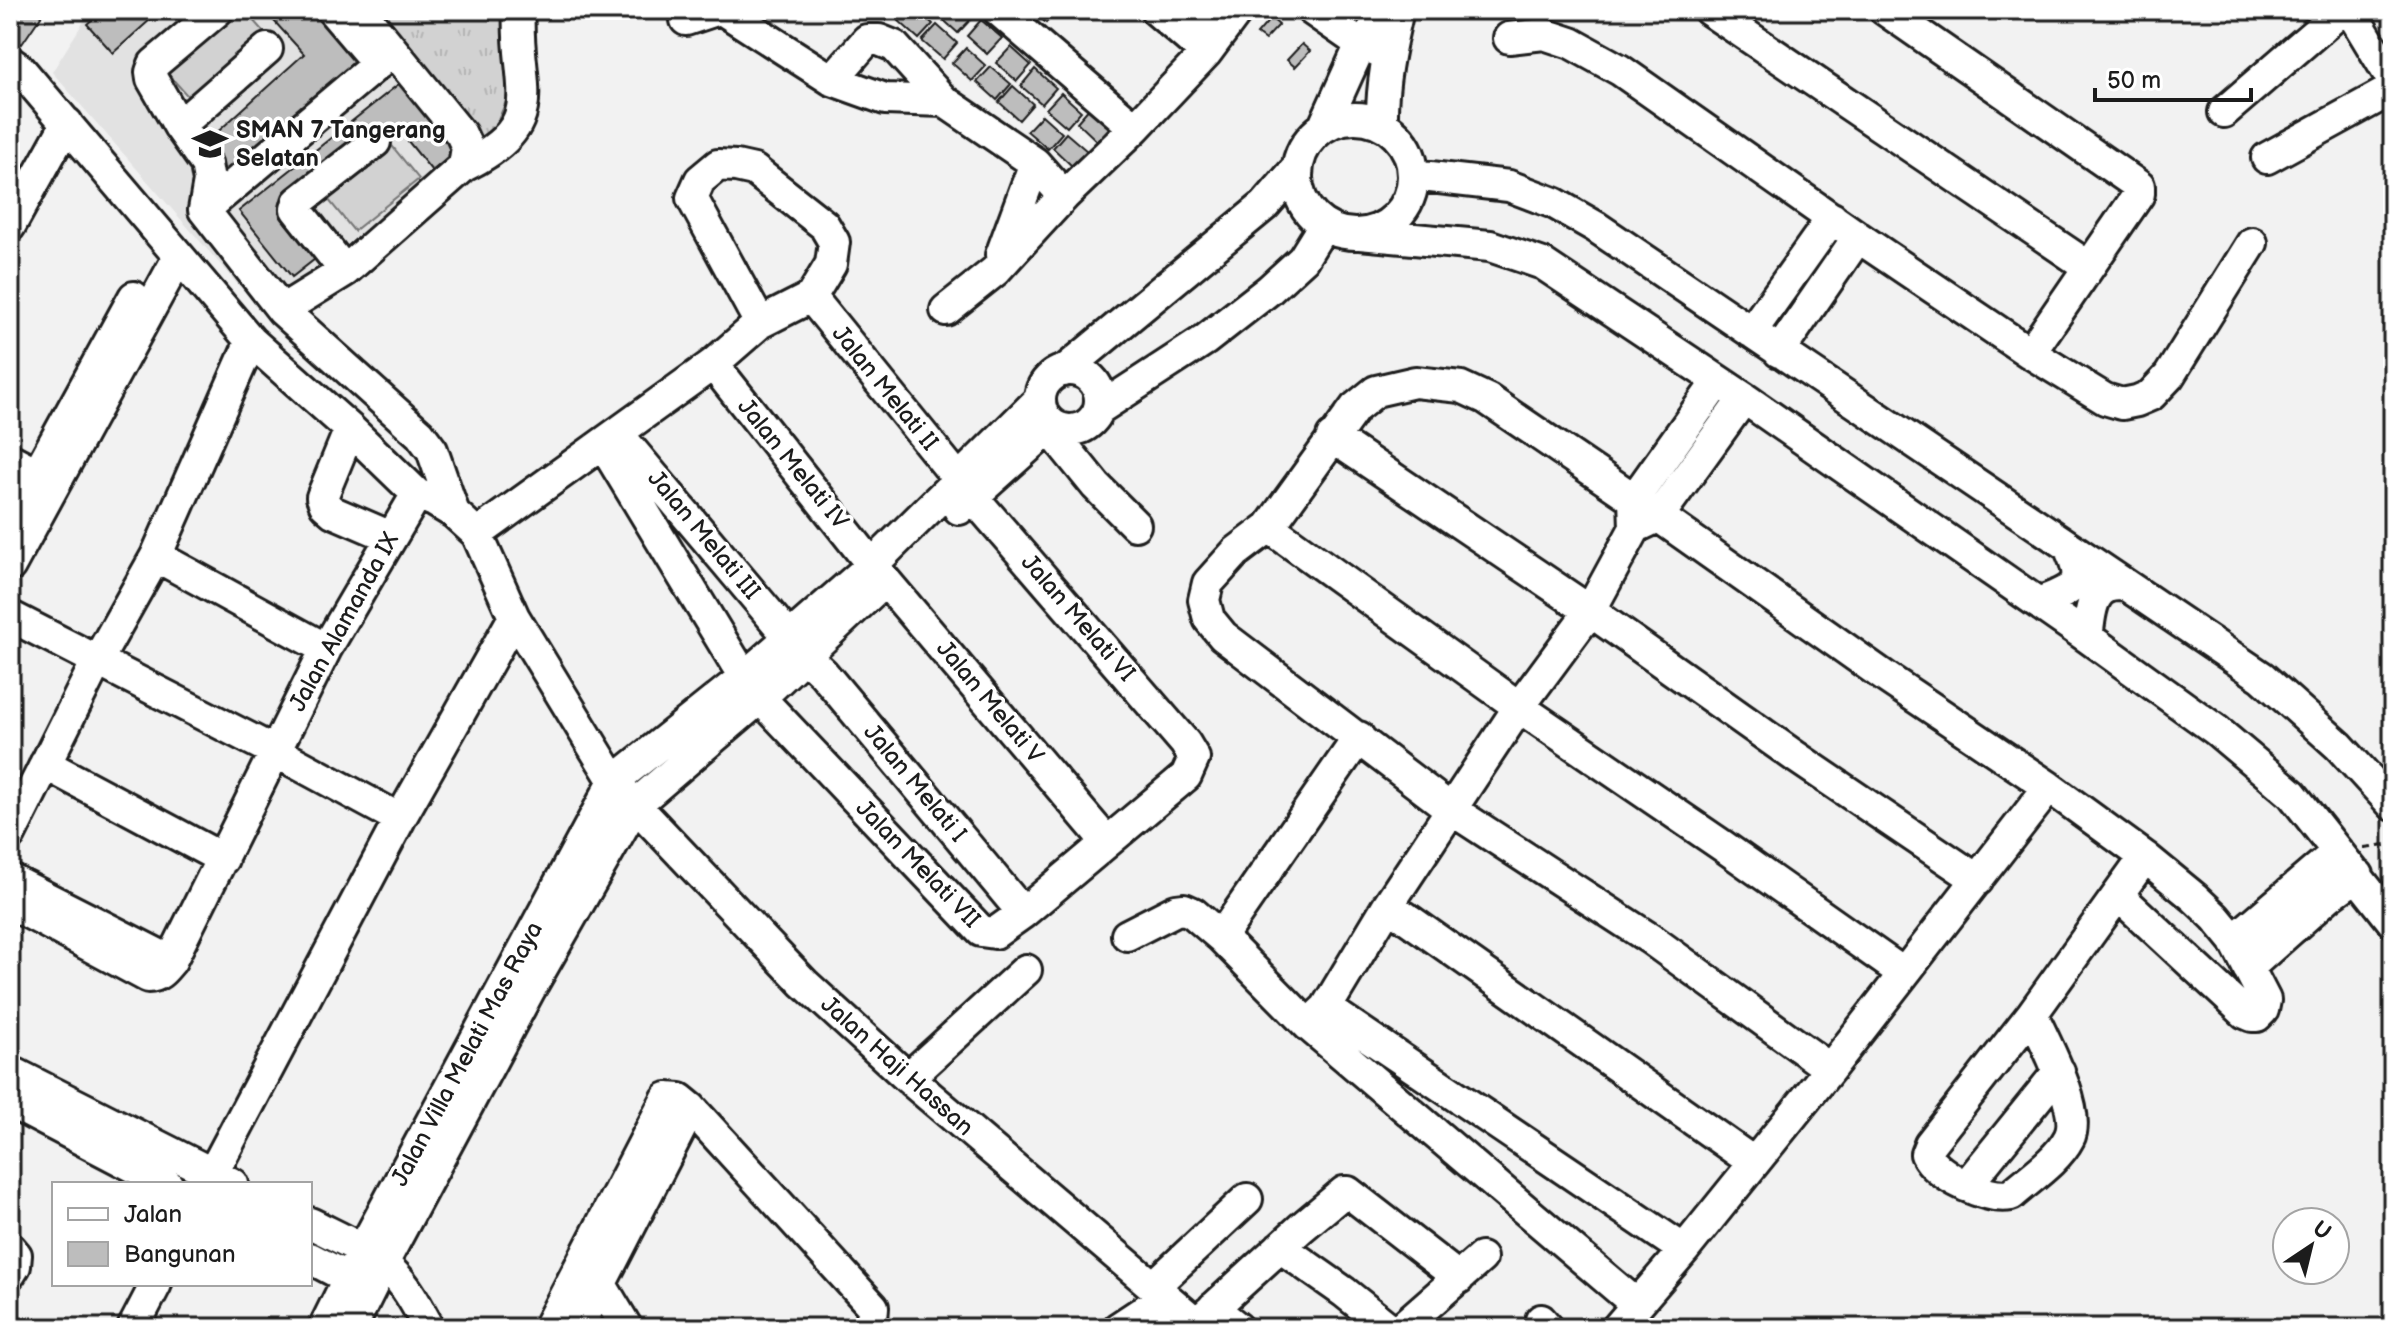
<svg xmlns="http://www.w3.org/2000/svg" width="2403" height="1338" font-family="'Balsamiq Sans',sans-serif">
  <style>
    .built { fill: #e2e2e2 }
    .grass { fill: url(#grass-tufts); stroke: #777; stroke-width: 2 }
    .pitch { fill: #d2d2d2; stroke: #777; stroke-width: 2 }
    .building { fill: #bdbdbd; stroke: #1c1c1c; stroke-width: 2 }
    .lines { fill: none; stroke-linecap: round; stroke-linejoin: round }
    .minor-casing { stroke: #1c1c1c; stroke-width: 36 }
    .path { stroke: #1c1c1c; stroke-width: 4; stroke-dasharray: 8 6; stroke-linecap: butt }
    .minor { stroke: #fff; stroke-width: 30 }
    .labels { text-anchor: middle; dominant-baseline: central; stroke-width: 7; stroke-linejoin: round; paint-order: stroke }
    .poi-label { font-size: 24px; font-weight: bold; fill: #1c1c1c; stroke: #fff; text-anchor: start }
    .street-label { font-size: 24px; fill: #1c1c1c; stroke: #fff }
  </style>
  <defs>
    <pattern id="grass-tufts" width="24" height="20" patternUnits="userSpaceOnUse" patternTransform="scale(2)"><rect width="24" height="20" fill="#d2d2d2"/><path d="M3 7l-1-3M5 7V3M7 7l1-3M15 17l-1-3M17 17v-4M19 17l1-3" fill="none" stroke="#b4b4b4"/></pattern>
  </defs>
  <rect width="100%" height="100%" fill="#f2f2f2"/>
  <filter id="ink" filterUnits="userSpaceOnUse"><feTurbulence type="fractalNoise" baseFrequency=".0125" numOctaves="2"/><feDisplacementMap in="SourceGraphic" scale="16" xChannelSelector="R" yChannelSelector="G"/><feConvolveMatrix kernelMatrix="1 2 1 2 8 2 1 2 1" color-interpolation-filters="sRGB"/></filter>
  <g filter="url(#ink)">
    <path class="built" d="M91,10H344L462,152L284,294L271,278L240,287L52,72Z"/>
    <path class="grass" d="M374,10H502L503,45L511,90L496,125L480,149Z"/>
    <path class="pitch" d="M227,10H244L276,46L201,111L162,67Z
      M384,136L419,179L354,231L319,188Z"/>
    <path class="building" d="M17,10H39L43,13L22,44L10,37V20Z
      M103,10H161L113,53L87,24Z
      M264,10H318L361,57L230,177L202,146L304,54Z
      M909,10H918L933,24L919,39L899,21Z
      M942,10H965L973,17L958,33L938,15Z
      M1032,10H1057L1046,23Z
      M1271,18L1279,25L1265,40L1257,34Z
      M981,20L1002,38L987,54L967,36Z
      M937,25L957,43L943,59L922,41Z
      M1302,44L1310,51L1295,67L1287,60Z
      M1011,47L1031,65L1017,81L996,63Z
      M966,48L986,66L972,81L952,63Z
      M991,67L1011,84L997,100L977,82Z
      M1035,69L1056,88L1042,104L1021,86Z
      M400,83L456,152L432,171L395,125L280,216L315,259L292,277L239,211Z
      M1013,86L1033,104L1019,120L999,102Z
      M1061,93L1081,111L1067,127L1046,109Z
      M1091,106L1112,125L1097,141L1077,122Z
      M1042,115L1062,133L1048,149L1027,131Z
      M1066,133L1087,151L1072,166L1053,148Z"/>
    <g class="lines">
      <g class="minor-casing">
        <path id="minor" d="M332,10L378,64
          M723,10L832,80L885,99L944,101
          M998,10L1135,128
          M1156,10L1206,53
          M1312,10L1361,44L1378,51
          M1709,10L2089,267
          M1885,10L2139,186V194L2030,353
          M2350,10L2393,81
          M686,20L716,10
          M1185,34L1203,10
          M1509,38L1544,34L1571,43L1620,70L1858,237L2030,353L2105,399L2122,404L2137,401L2151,395L2169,376L2252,243
          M393,51L204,210L282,310L420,434L432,450L454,513
          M10,62L20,69L251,341L350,429L417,494L434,501L454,513L477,534L514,617L614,781L635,805L804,983L908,1078L1202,1328
          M832,80L867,40H879L894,46L944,101L1035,163L1064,196
          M2224,112L2342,10
          M1297 176a58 58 0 1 1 116 0a58 58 0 1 1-116 0Z
          M1382,125C1381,85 1389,48 1398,10
          M179,126L267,49
          M1324,126L1361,44L1379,23L1397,10
          M2267,158L2393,89
          M464,166C553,123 514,87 519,10
          M1413,175L1509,186L1554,203L1596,227L2262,677L2339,746L2393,805
          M204,210L209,181L206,164L179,126L152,79L151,72L154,64L218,10
          M10,226L67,123
          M1360,234L1490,246L1543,264L1744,398L2087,637L2216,730L2292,794L2393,922
          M1001,255L1035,163
          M345,271L296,209L298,202L375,142
          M282,310L345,271L464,166L467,147L461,134L360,10
          M946,310L995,271L1064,196L1135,128L1206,53L1238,10
          M1751,332L1832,218
          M1779,352L1858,237
          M713,364L872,565L1106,841
          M1040 400a30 30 0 1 1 60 0a30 30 0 1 1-60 0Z
          M1064,371L1265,205L1297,168
          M1099,409L1205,340L1269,290L1303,259L1324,225
          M1049,428L1096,486L1135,525
          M350,429L322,497L325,505L333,512L391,537
          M618,434L804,655L823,673L1023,913
          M1332,437L1590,611L1796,757L1978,880
          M603,444L744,677L760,698L981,931L995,933L1023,913L1186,776L1194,758L1185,743L972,496L811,297
          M10,459L37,473
          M959,509L1053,425
          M10,523L134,297
          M1641,525L1658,517L1744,398
          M1269,527L1519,707L1723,846L1903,973
          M477,534L713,364L760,323L811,297L831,264L834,242L824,225L754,170L736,166L718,165L700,180L692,198L760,323
          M156,556L326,649
          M10,566L178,258
          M2038,603C2073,589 2088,587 2069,547
          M10,616L274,751L400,819
          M2087,637C2090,622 2089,596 2106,588C2111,585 2120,585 2126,585
          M45,764L223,859
          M10,835L97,661L156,556L251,341
          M10,879L171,961
          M10,903L148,977C159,977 164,969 171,961L326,649L417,494
          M1388,905L1753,1162
          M1127,935L1176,910L1184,909L1193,913L1221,937L1308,1025L1636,1304
          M1221,937L1359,737
          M2234,940L2337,852
          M2248,968L2329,896L2358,875
          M1326,1008L1684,1250
          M2032,1014C2044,1040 2083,1112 2069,1138C2057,1161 2030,1178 2011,1195C1986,1200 1937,1176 1926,1154L1930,1144L2032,1014L2145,857
          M1308,1025L1326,1008L1388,905L1519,707L1590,611L1635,528L1634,499L1718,381
          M1830,1069L1652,940L1452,810L1223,636L1209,619L1204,600L1208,583L1236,552L1269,527L1355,408L1376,391L1415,382L1461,387L1487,399L1634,499L1887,678L2049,787L2145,857L2195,898L2215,917L2234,940L2265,1000L2263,1010L2257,1016H2252L2245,1013L2118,895
          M10,1071L233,1184
          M908,1078L1026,970
          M10,1102L167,1184
          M207,1184L400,819L514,617
          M1966,1186L2059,1071
          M310,1223C337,1237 369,1250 391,1271C408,1287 418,1308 429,1328
          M1280,1247L1344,1292L1389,1328
          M10,1248L16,1255L15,1266L10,1274
          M310,1258L365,1287
          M600,1283L627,1328
          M1153,1287L1247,1199
          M1213,1308L1238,1328
          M1541,1320L1548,1328
          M1197,1323L1301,1228L1344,1192H1348L1459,1278
          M133,1328L156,1284
          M324,1328L362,1251L614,781L744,677L872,565L1039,400
          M351,1328L388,1254L530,989L635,805L760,698L881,584
          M548,1328L667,1098L680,1099L691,1108L873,1307L872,1320L867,1328
          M578,1328L691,1108
          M1118,1328L1165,1297
          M1401,1328L1481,1258
          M1617,1328L1684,1250L1830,1069L2049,787"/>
      </g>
      <path class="path" d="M2364,848L2393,844"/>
      <use href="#minor" class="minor"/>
    </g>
  </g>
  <defs>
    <g id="school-bare" transform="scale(2.76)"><path d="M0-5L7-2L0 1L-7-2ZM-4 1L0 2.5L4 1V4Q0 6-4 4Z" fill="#1c1c1c" stroke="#fff" stroke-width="2.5" paint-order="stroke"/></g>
  </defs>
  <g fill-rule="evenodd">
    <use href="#school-bare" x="210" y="144"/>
  </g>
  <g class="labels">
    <g class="poi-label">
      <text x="236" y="130">SMAN 7 Tangerang<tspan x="236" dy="28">Selatan</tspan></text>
    </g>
    <g class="street-label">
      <text transform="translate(885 388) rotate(51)">Jalan Melati II</text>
      <text transform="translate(793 464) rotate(51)">Jalan Melati IV</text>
      <text transform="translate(704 535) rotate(50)">Jalan Melati III</text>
      <text transform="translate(1078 618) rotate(49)">Jalan Melati VI</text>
      <text transform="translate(344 622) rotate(-61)">Jalan Alamanda IX</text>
      <text transform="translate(990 702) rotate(50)">Jalan Melati V</text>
      <text transform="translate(915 783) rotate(50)">Jalan Melati I</text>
      <text transform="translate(918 864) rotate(46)">Jalan Melati VII</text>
      <text transform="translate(467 1054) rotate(-62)">Jalan Villa Melati Mas Raya</text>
      <text transform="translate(897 1066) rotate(42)">Jalan Haji Hassan</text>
    </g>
  </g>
  <rect width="2403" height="1338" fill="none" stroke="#fff" stroke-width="40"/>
  <rect x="20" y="20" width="2363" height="1298" fill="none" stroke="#1c1c1c" stroke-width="3" filter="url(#ink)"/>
  <rect x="52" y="1182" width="260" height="104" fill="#ffffff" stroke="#a4a4a4" stroke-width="2"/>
  <rect x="68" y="1208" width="40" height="12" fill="#ffffff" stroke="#a4a4a4" stroke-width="2"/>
  <text x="124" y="1222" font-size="24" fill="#1c1c1c">Jalan</text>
  <rect x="68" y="1242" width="40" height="24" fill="#bdbdbd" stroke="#a4a4a4" stroke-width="2"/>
  <text x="124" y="1262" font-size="24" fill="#1c1c1c">Bangunan</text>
  <g transform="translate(2311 1246) rotate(35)"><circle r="38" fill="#ffffff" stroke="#a4a4a4" stroke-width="2"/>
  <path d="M0-6L14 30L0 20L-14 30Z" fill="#1c1c1c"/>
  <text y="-12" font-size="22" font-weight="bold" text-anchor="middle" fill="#1c1c1c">U</text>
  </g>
  <path d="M2095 88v12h156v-12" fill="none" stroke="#1c1c1c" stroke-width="4"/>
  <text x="2107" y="88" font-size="24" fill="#1c1c1c" stroke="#ffffff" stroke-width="6" paint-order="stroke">50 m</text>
</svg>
